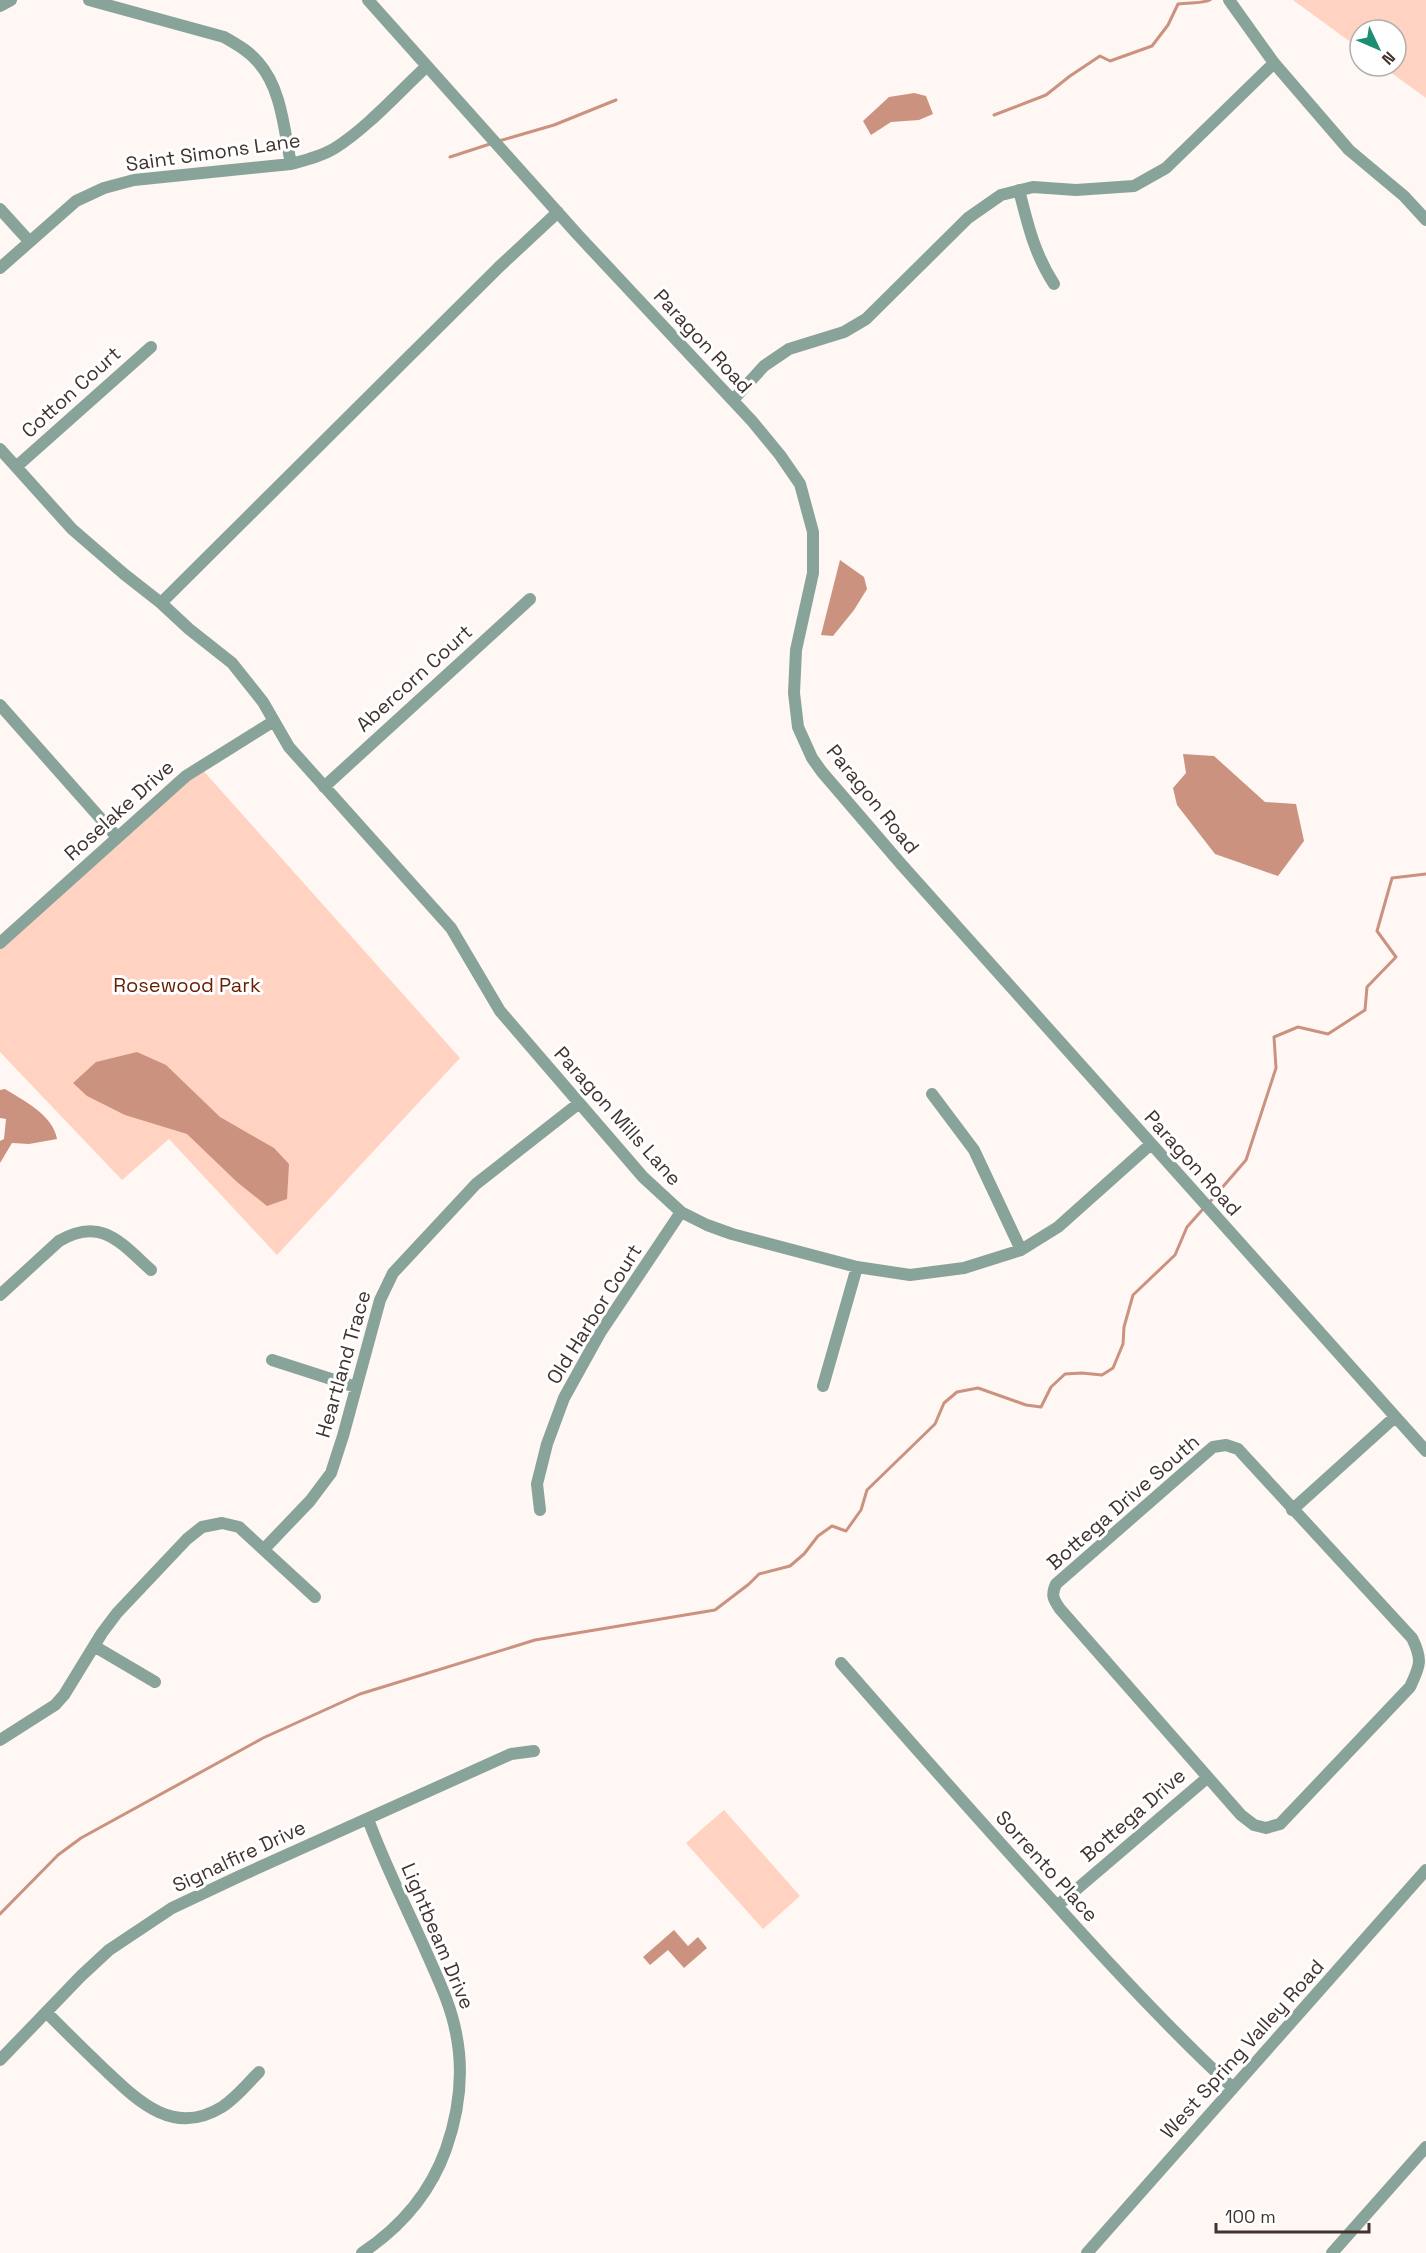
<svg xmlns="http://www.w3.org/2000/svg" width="1426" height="2253" font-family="'Space Grotesk',sans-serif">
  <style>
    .green { fill: #ffd2c2 }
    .water { fill: #ca927f }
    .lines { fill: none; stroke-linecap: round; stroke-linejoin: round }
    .stream { stroke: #ca927f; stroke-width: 3 }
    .minor { stroke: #88a399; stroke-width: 12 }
    .labels { text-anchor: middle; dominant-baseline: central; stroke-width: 6; stroke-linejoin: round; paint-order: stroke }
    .street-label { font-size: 20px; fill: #41342f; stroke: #fff }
    .park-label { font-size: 20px; fill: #652205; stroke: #fff }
  </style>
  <rect width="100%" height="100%" fill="#fef7f4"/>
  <path class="green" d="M1293,0H1426V98L1382,66H1396V30H1360V49Z
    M200,767L460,1058L277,1255L169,1139L122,1180L0,1052V943Z
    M724,1810L800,1896L763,1929L686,1843Z"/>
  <path class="water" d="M914,93L926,96L933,114L919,120L891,122L871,135L863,121L889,97Z
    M840,560L864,577L867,589L854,610L833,636L821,635Z
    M1183,754L1214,756L1265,802L1296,804L1304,841L1278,876L1215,854L1177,805L1173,788L1186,773Z
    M137,1052L166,1065L220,1117L274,1148L289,1164L287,1199L267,1206L237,1182L187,1134L125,1115L87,1096L73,1083L96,1062Z
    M5,1089C24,1101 53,1115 57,1139L29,1144L12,1143L0,1163V1141L4,1139L6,1119L0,1118V1090Z
    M674,1930L688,1946L698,1937L707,1948L684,1968L668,1950L650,1965L643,1957Z"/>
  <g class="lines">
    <path class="stream" d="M994,115L1046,95L1070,76L1100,56L1110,61L1152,46L1168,25L1178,4C1189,2 1201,4 1210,0
      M499,141L554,125L616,100
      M450,157L493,143
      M1208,1204L1246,1160L1276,1068L1274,1037L1298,1027L1328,1034L1365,1010L1367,987L1396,957L1377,931L1392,878L1426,874
      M0,1914L58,1855L81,1838L263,1738L360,1694L535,1640L715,1610L749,1584L759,1574L790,1566L804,1554L818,1536L832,1526L846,1531L861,1510L867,1490L935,1424L944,1403L957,1392L978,1388L1026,1405L1041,1407L1051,1387L1065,1374L1082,1373L1102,1375L1113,1368L1123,1344L1124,1327L1133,1295L1175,1255L1187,1227L1203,1209"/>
    <path class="minor" d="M89,0L224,37C236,44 249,51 258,62C282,89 284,130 291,164
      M368,0L578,235L752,421L780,455L800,484L813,532V573L796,650L794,693L798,727L812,758L822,772L901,864L1426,1451
      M1229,0L1274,63L1349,150L1404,196L1426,220
      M0,6L11,0
      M1019,190C1028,225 1034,253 1054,284
      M0,209L29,241
      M0,268L76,201L104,188L134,180L291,164C306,160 322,156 335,148C367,128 399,92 427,66
      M733,400L764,366L789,349L844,332L866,319L968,218L1001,195L1033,187L1076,190L1134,186L1166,168L1274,63
      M0,449L72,529L124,574L161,603L499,267L558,212
      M16,467L151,347
      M161,603L189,629L232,663L263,702L289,747L451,928L500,1011L643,1177L681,1212L707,1225L732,1234L857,1267L910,1275L964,1268L1021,1250L1058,1227L1151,1144
      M0,705L117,837
      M324,787L530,599
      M0,943L186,776L274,721
      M932,1094L974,1150L1021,1250
      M0,1295L59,1241C101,1216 121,1243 151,1270
      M272,1360L356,1387
      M823,1386L857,1267
      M1226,1445L1238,1449L1412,1638C1423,1660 1420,1666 1410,1687L1280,1824L1266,1828L1254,1825L1241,1815L1060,1609C1053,1599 1051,1595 1056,1584L1213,1447Z
      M540,1510L537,1484L547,1444L564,1398L600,1333L681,1212
      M1292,1510L1395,1417
      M264,1549L310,1501L331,1473L343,1436L380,1300L393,1273L476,1184L578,1104
      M94,1646L155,1682
      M841,1663C910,1742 979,1820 1050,1898C1109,1964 1168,2028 1233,2088
      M0,1740L55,1705L64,1695L102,1633L117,1613L187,1539L202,1527L222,1523L239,1527L315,1597
      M1057,1906L1207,1778
      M46,2012C64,2030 83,2049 102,2067C136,2099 172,2138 222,2107C236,2098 247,2084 259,2072
      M0,2060L81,1976L109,1950L172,1908L240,1876L511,1754L534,1751
      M362,2253C401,2227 430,2194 446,2149C459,2112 464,2072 456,2033C451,2006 439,1981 428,1956C408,1910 385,1866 368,1819
      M1087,2253L1426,1870
      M1332,2253L1426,2147"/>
  </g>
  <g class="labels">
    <g class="street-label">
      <text transform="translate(213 152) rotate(-8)">Saint Simons Lane</text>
      <text transform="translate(703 341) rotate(47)">Paragon Road</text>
      <text transform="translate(71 392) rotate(-42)">Cotton Court</text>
      <text transform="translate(414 678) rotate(-42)">Abercorn Court</text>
      <text transform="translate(873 799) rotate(51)">Paragon Road</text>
      <text transform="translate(119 810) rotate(-42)">Roselake Drive</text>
      <text transform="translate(618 1116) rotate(48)">Paragon Mills Lane</text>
      <text transform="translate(1193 1163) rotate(48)">Paragon Road</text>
      <text transform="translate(594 1314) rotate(-58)">Old Harbor Court</text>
      <text transform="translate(343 1364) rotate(-74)">Heartland Trace</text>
      <text transform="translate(1123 1502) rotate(-41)">Bottega Drive South</text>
      <text transform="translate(1133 1815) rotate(-41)">Bottega Drive</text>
      <text transform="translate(239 1856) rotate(-25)">Signalfire Drive</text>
      <text transform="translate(1047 1866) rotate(48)">Sorrento Place</text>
      <text transform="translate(438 1936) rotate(67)">Lightbeam Drive</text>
      <text transform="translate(1242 2049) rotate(-48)">West Spring Valley Road</text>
    </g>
    <g class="park-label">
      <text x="187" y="985">Rosewood Park</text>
    </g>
  </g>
  <g transform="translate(1378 48) rotate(134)"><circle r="28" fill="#ffffff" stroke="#b3aeac" stroke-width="1.5"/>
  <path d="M0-4.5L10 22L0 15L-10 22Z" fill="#1c8f72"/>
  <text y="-9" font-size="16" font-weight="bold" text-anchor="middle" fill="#41342f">N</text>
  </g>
  <path d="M1216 2223v9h153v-9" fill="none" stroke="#41342f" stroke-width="3"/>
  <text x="1225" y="2223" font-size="18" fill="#41342f" stroke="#ffffff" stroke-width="4.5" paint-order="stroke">100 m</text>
</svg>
